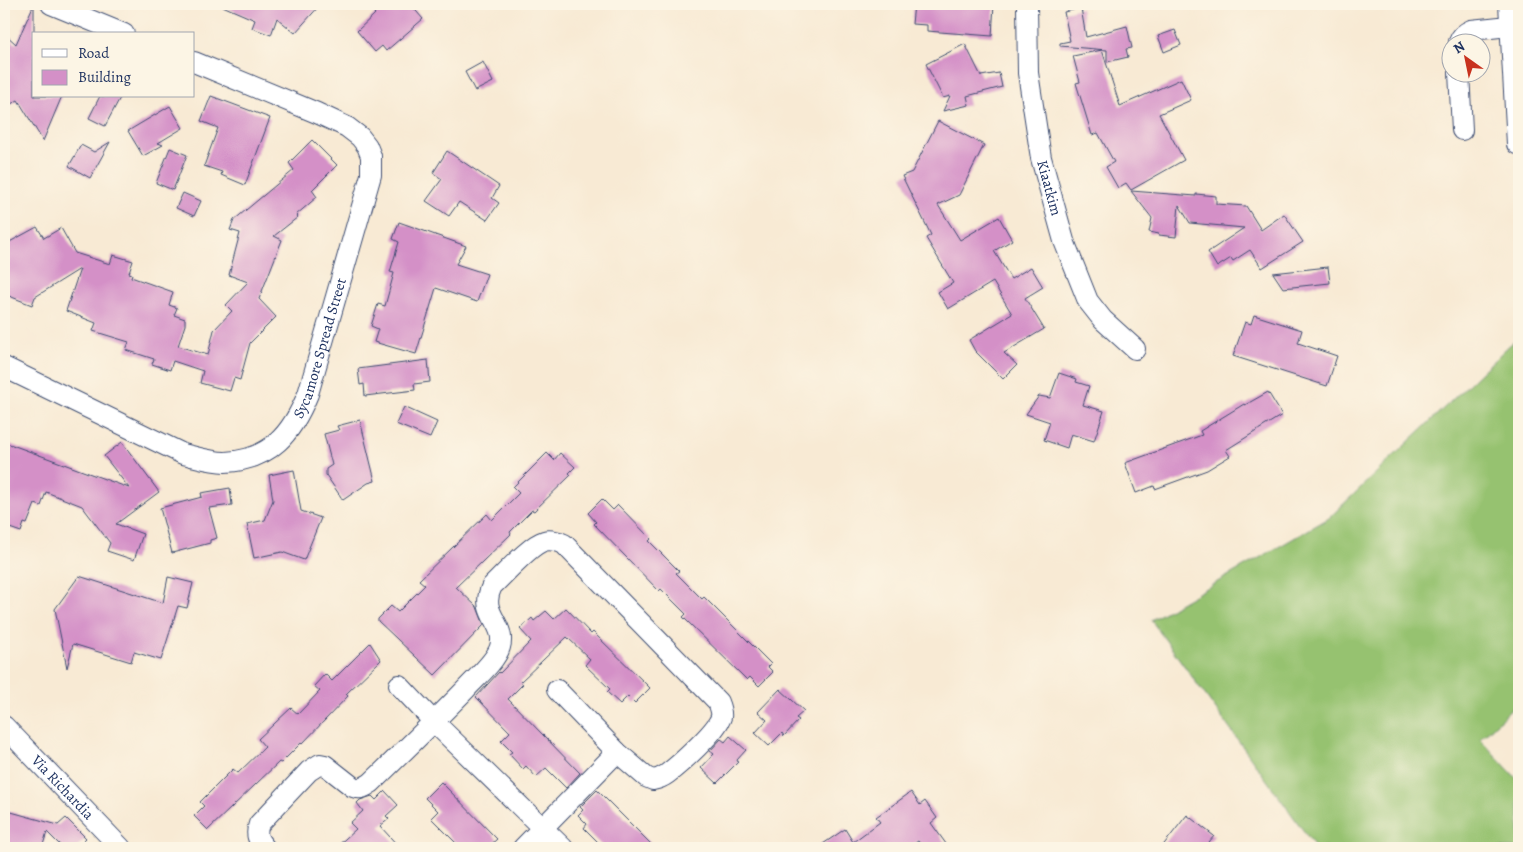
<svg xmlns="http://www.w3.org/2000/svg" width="1523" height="852" font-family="Alegreya,serif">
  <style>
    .pitch { fill: #96c270; stroke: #587867 }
    .building { fill: #d490c7 }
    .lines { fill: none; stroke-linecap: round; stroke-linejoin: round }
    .minor-casing { stroke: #3c4b70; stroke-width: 22 }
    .minor { stroke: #fff; stroke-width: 20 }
    .labels { text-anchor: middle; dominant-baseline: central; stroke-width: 4.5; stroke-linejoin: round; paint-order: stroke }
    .street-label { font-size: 15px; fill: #1b2f5e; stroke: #fcf5e5 }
  </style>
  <rect width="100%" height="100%" fill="#fcf5e5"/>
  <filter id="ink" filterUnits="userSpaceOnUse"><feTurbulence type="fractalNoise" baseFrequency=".02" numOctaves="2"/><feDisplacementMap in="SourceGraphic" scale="10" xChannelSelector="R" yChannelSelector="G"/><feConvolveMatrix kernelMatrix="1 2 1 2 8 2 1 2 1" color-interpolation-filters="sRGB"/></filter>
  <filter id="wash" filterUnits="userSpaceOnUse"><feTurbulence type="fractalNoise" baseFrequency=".0096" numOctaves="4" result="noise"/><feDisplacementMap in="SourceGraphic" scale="20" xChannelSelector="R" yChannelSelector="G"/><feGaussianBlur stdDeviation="1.12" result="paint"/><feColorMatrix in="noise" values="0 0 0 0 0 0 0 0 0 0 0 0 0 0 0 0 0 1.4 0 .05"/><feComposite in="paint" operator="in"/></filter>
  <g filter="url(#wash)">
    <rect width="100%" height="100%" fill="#f8ead4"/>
    <path class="pitch" d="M1519,336V702L1480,739L1519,781V848H1316L1151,620L1329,518Z"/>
    <g id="blocks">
      <path class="building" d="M34,4V96H62L43,141L18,100L4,108V33L16,44Z
        M218,4H321L295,33L277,18L271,35L252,28L255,20Z
        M384,4H410L423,19L386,51L382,46L375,52L357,31L375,14L374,13Z
        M914,4H994L992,36L927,31V25L912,24Z
        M1081,8L1086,37L1127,26L1132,48L1126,49L1128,57L1107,62V50L1060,46V43L1070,41L1064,12Z
        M1175,30L1181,45L1164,52L1158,36Z
        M965,44L981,76L999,73L1002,87L967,96L969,105L943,111L950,96L943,98L926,64Z
        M1102,50L1120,106L1181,79L1191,100L1159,114L1184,160L1131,190L1126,183L1118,188L1106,167L1114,162L1098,133L1092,135L1076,83L1080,82L1073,56Z
        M483,62L493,82L475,91L465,72Z
        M100,96H121L105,126L89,118Z
        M211,96L270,118L245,185L221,175L222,172L204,166L218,128L201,121Z
        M170,106L183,128L158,143L163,145L143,156L128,131Z
        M938,121L984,145L959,195L938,205L960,240L999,217L1012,240L994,251L1011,279L1031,267L1043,287L1025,298L1044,329L1004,353L1017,365L1003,379L975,351L969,340L1012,314L993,282L948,309L938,292L953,283L926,238L931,235L902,176L912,172Z
        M312,140L337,165L312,190L317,197L296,215L298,217L274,236L282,240L259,299L276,317L250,343L240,380L234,378L230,391L200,383L203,371L173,361L170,370L152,364L154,359L126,350L129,342L93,331L96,323L66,311L80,269L35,297L32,305L4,294V245L37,227L44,238L61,228L75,253L110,264L113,255L133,261L129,273L132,274L131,277L173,292L169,305L177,308L174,315L185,319V325L178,346L208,355L214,330L232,311L226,305L248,282L229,275L240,233L230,230L234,220L294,170L289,163Z
        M110,142L90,178L69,166L81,145L94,152Z
        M170,148L187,155L173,190L156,183Z
        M447,151L499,186L492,198L499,203L487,220L459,202L449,216L426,201L442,179L433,173Z
        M1131,191L1196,196V194L1216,196V204L1246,206L1261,230L1284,214L1303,242L1262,268L1250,250L1233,261L1231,258L1217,267L1208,252L1244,228L1190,223L1179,205L1176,237L1159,235V234L1149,232L1152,218Z
        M183,193L201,201L194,216L176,208Z
        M399,222L466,246L456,264L487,274L477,302L436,288L416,354L374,342L378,329L371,326L378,304L385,306L394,273L390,272L399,242L393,239Z
        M1328,267L1330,283L1283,288L1273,273Z
        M1254,315L1302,330L1298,343L1337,356L1327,386L1233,356L1245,322L1251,324Z
        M428,360L430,382L414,384L415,390L365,396L364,384L360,385L358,369Z
        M1059,373L1077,379L1076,382L1089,386L1083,405L1104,411L1094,441L1071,434L1067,448L1044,440L1050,422L1026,414L1039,396L1050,398Z
        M1268,392L1282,415L1226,450L1230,456L1207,470L1155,489L1154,486L1136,493L1125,463L1202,435L1200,431L1244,404L1245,405Z
        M404,407L437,422L430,438L396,424Z
        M360,420L375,481L368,483L343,500L326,475V469L332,465L324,434L339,430L337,426Z
        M4,442L129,488L104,456L122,442L159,492L116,524L143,534L134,560L107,551L110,543L82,506L46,492L41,506L35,504L27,524L24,523L21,532L4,526Z
        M547,453L554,460L560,453L575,467L569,473L571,475L534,511L532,510L510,532L511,534L456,587L477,607L484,625L435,675L378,621V619L391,606L398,612L425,585L419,580L487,514L492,520L519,493L513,487Z
        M294,470L301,511L321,518L304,560L282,552L254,558L247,524L265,520L273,500L269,475Z
        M230,488L232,505L209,508L217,538L210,540V543L172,553L160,508L202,497L201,493Z
        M602,499L613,510L618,505L651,539L649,541L679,571L676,573L702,599L704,597L771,664L768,667L773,672L759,686L750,677L747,680L683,617L686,614L661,589L659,591L594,524L596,522L588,513Z
        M79,576L163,603L168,577L193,583L187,608L178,606L161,660L134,652L131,662L73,644L67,668L55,609Z
        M566,608L591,634L593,632L650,688L635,703L628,696L620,704L607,692L610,689L585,665L590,659L567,637L520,682L523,684L508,699L580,773L566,788L546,768L536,777L526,766L523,769L509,754L512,752L501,741L510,732L476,697L499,672L500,673L531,641L520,629L532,618L534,621L546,611L554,619Z
        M370,643L381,660L346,694L348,696L302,744L301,743L281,763L279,762L208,830L194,816L204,806L200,802L233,769L238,773L265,747L258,739L291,708L298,714L320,691L314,686L325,674L332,681Z
        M780,689L804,711L796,718L799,720L784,736L782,733L769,746L755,733L767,720L758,712Z
        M730,736L746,750L737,760L738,762L717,783L701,768L714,754L710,751L721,739L725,742Z
        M441,782L497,839L487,848H461L431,818L438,811L425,798Z
        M597,790L655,848H604L584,828L587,824L578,815L583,810L580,807Z
        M385,791L398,805L386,816L389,819L380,826L400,848H335L356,829L350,823L363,811L357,803L360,800L372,796L376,800Z
        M911,792L920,805L925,801L937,818L931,823L949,848H924L918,841L908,848H817L845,829L853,842L880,822L876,817Z
        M4,810L58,825L66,818L86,838L76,848H63L47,832L42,848H4Z
        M1187,815L1214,836L1204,848H1161Z"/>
    </g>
  </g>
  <g filter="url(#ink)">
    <use href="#blocks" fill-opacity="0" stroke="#3c4b70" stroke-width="1"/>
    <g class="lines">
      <g class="minor-casing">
        <g id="minor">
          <path d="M51,4L124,34"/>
          <path id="s1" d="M1027,4L1028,73L1041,158L1064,241L1088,301L1103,320L1135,349"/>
          <path d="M1509,4L1517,144"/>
          <path d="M1459,42C1461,36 1464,33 1471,30L1519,25"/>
          <path d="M1459,72L1462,130"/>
          <path id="s2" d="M4,367L183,454C197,457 211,462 225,462C271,460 292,433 308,394L371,175V156L367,146L360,137L347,127L317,113L194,62"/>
          <path d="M399,685L434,722L563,848"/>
          <path id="s3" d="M4,726L121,848"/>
          <path d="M265,848C258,840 255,835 259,824L309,771L320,764L325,765L353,787C361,790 364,787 371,783C403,752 435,721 466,689C476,678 496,661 500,647C507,623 478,614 492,586C504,575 530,545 544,541C551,539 557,541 564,544L718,702C720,707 722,712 721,717C717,731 679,765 667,774C663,777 658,779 653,780L646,777L617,752L557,690"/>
          <path d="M523,848L617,752"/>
        </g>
      </g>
      <use href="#minor" class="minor"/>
    </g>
  </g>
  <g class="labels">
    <g class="street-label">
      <text stroke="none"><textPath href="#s1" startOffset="186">Kiaatkim</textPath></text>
      <text stroke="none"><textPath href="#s2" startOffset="404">Sycamore Spread Street</textPath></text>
      <text stroke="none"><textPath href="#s3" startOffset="85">Via Richardia</textPath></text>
    </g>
  </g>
  <rect width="1523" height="852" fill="none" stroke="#fcf5e5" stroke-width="20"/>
  <rect x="32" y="32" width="162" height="65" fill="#fcf5e5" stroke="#a2a6af"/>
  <rect x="42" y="49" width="25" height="8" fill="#ffffff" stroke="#a2a6af"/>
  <text x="78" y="58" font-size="15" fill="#1b2f5e">Road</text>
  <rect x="42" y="70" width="25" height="15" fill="#d490c7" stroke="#a2a6af"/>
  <text x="78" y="82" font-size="15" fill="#1b2f5e">Building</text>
  <g transform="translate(1466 58) rotate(327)"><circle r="24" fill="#fcf5e5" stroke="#a2a6af"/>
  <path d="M0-4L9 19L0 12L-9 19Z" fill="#c8321e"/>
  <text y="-8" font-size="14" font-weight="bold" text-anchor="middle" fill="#1b2f5e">N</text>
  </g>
</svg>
